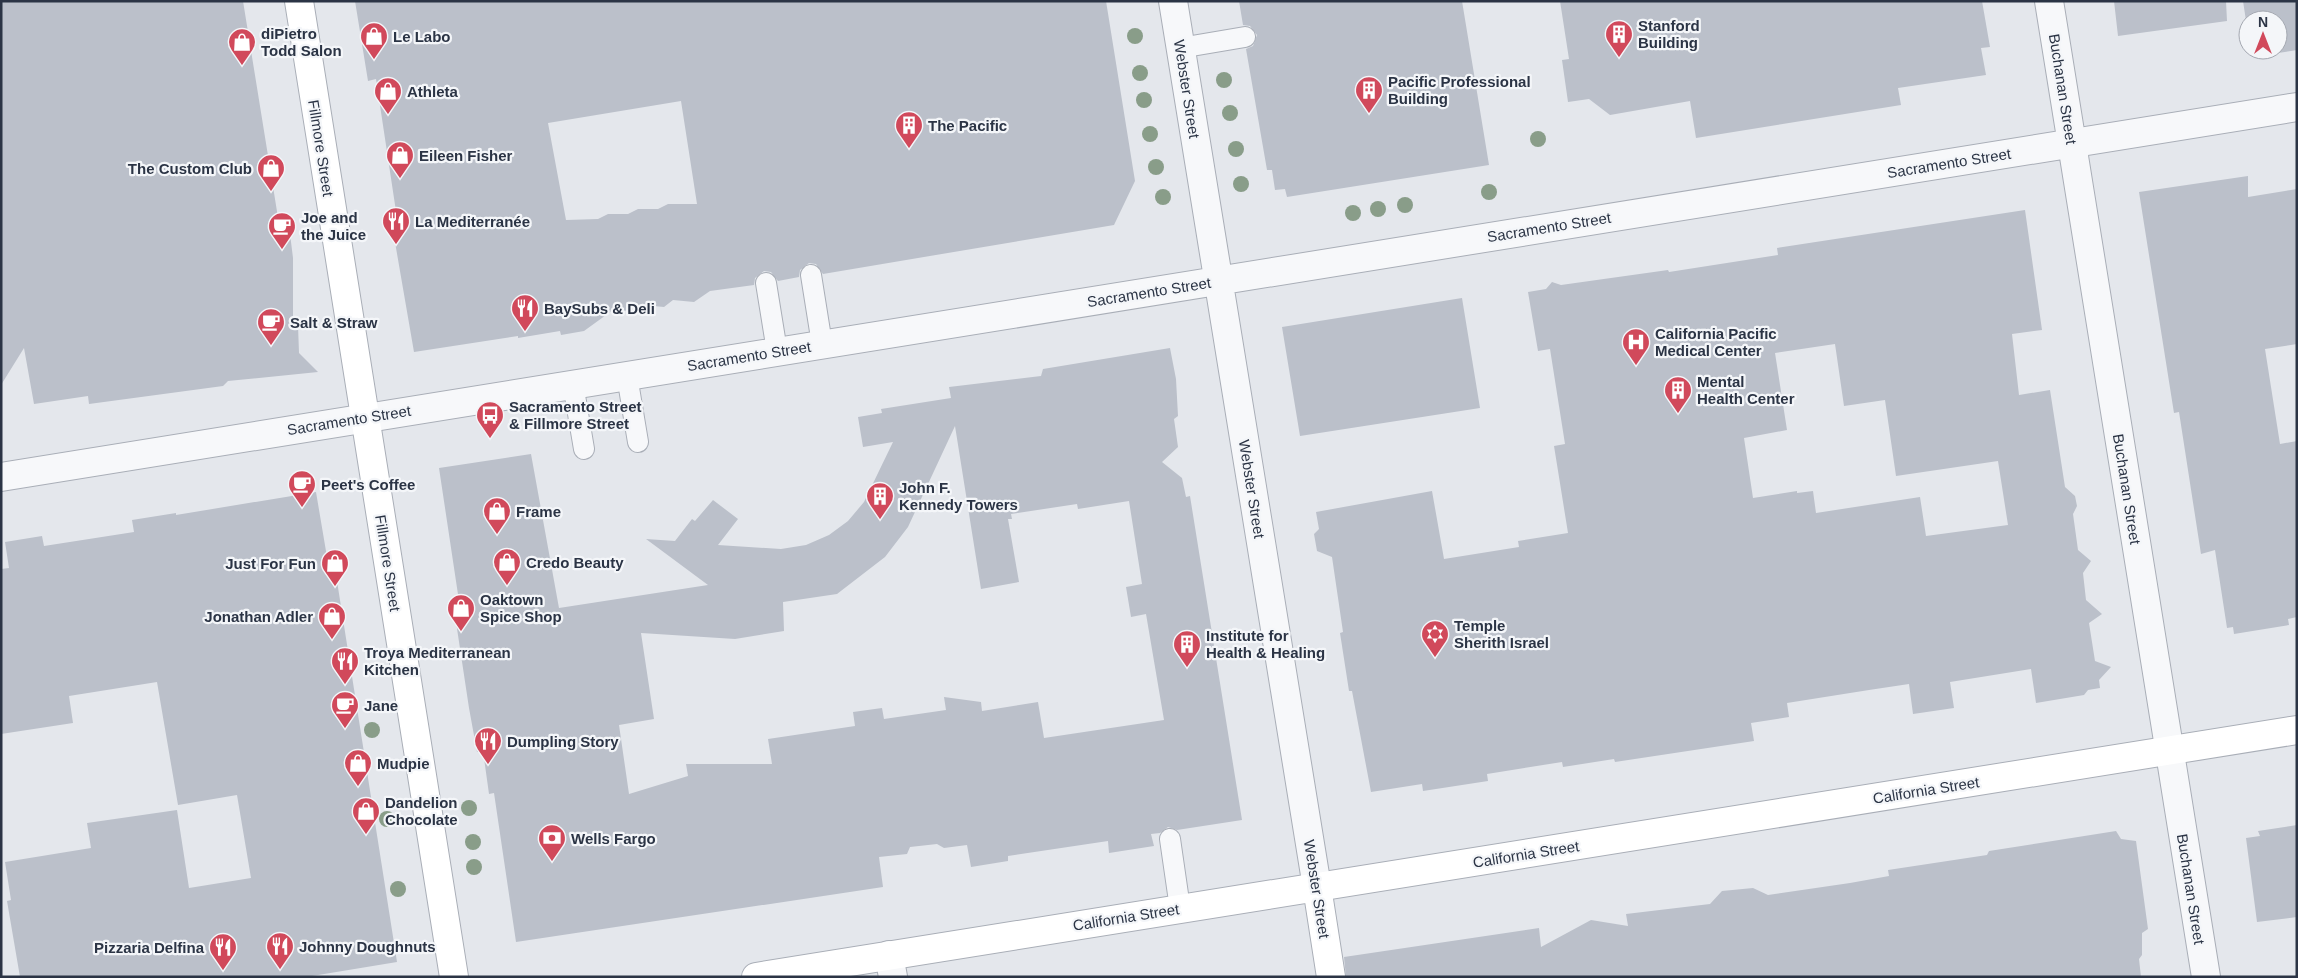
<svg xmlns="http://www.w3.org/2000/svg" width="2298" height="978" font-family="Arial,sans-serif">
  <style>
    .building { fill: #bbc0ca; fill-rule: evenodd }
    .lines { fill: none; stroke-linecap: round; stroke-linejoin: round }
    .lane-casing { stroke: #a9aeb7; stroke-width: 22 }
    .street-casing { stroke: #a9aeb7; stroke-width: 30 }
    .secondary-casing { stroke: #a9aeb7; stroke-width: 30 }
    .lane { stroke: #f7f8fa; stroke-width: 20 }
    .street { stroke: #f7f8fa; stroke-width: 28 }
    .secondary { stroke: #fff; stroke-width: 28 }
    .tree { fill: #899d89 }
    .labels { text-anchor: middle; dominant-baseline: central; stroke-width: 4.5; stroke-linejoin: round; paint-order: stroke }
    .poi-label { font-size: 15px; font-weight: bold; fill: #2b3445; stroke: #f4f6f9; text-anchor: start }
    .street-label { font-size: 15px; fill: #2b3445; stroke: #f4f6f9 }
  </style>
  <rect width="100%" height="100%" fill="#e4e7ec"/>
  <path class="building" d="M1,1H243L280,230L290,234L293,258V321L298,325L299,353L318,372L228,381L223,386L89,404L88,396L34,404L24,348L1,385Z
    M355,1H1106L1135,181L1114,225L823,274L816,264L809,263L800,270L799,277L778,281L771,272L764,271L755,278L754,285L710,291L694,302L673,300L664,307L643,305L634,311L613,310L584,331L561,335L560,331L518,338V336L414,352L391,219L397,218L376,79L368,81ZM681,101L697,204H668L658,209H638L628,214H608L598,219L566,220L548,123Z
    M1239,1H1462L1489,165L1287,197L1285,189L1275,190L1272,170H1267L1246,49L1253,46L1257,35L1250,26L1243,25Z
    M1560,1H1982L1990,47L1981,48L1986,75L1898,88L1901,105L1696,138L1690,101L1610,115L1589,99L1568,102L1562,60L1569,59Z
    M2114,1H2226L2227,21L2118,36Z
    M2243,1H2297V50L2252,57L2251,50H2278V20H2248V34Z
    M2248,176V197L2297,189V344L2265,349L2280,444L2297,441V617L2288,619L2289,625L2234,634L2233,627L2227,628L2215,550L2201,554L2179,412L2174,413L2139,192Z
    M2025,210L2042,330L2012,334L2019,395L2050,390L2065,487L2075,496L2077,506L2073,514L2078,550L2091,561L2083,573L2086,600L2102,614L2089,623L2095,661L2111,667L2099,680L2100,688L2088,690L2084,695L2036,703L2031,669L1950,682L1954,708L1913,714L1909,684L1869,690L1787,703L1789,717L1751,723L1754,741L1615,762L1614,759L1563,767L1562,762L1487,774L1488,781L1423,791L1422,784L1371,792L1352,691H1349L1340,633L1343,632L1332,557L1317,551L1314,534L1319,529L1316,512L1432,491L1444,559L1519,547L1518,541L1568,533L1554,446L1565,444L1550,349L1538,351L1528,292L1546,289L1552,282L1561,285L1668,270L1669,272L1778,255L1777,248ZM1835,344L1844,406L1885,400L1896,476L1998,461L2008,525L1926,536L1920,497L1816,513L1813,491L1797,493V491L1753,498L1744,438L1787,430L1775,353Z
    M1462,298L1480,408L1300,436L1282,327Z
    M1170,348L1176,379L1178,416L1174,419L1178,447L1162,462L1182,478L1186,497L1190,496L1242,820L1177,830L1168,827L1160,833L1151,834L1154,846L1109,853L1108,841L1008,856V861L971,867L967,845L944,848L937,844L910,847L907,854L879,857L883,887L516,942L494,793L489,794L483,751L477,752L469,708L456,622L462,621L439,468L531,454L559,608L708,585L646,539L675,541L692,519L695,521L713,500L738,519L718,545L781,549L806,545L829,535L848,521L864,502L893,442L863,447L858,417L882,413L881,409L951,398L949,387L1041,376L1043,369ZM955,426L981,589L1019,582L1008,519H1012L1011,514L1077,504L1078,509L1129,501L1142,584L1126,587L1131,617L1146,614L1164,720L1044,738L1038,702L982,711L981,702L944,697L946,710L884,719L882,708L853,712L855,726L768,739L772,764H686L688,776L629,794L619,725L654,719L641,633L735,639L784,631L783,602L837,594L885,557L908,527Z
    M316,492L328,563L334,562L397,962L306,977H20L7,901L11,900L5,862L91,848L87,823L177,810L189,888L251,878L237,795L178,805L157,682L69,696L73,723L1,734V569L9,568L5,542L42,536L44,546L134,532L132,520L176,513V515Z
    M2297,825V917L2257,922L2246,838L2260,836L2258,831Z
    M2116,831L2121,839L2136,841L2148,929L2142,933V955L2139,959L2141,977H1346L1344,957L1539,928L1541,947L1591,920L1628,926L1626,914L1710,904L1722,891L1753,888L1768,895L1850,883L1889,876L1888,870L1987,855L1989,851Z"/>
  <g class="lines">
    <g class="lane-casing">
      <path id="lane" d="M1180,48L1245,37
        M811,275L822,344
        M766,283L777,351
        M627,376L638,442
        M573,384L584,449
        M1170,839L1180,908"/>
    </g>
    <g class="street-casing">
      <path id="street" d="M1173,1L1317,887
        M2049,1L2206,977
        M1,477L2297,107
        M889,955L893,977"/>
    </g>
    <g class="secondary-casing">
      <path id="secondary" d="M299,1L454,977
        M1317,887L1331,977
        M756,977L2297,730"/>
    </g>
    <use href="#lane" class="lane"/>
    <use href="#street" class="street"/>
    <use href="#secondary" class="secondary"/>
  </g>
  <g class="tree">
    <circle cx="1135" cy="36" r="8"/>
    <circle cx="1140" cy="73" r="8"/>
    <circle cx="1224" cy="80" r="8"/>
    <circle cx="1144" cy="100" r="8"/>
    <circle cx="1230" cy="113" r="8"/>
    <circle cx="1150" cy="134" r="8"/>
    <circle cx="1538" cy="139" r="8"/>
    <circle cx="1236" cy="149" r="8"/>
    <circle cx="1156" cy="167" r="8"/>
    <circle cx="1241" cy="184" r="8"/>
    <circle cx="1489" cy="192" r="8"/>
    <circle cx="1163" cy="197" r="8"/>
    <circle cx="1405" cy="205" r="8"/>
    <circle cx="1378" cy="209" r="8"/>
    <circle cx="1353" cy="213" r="8"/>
    <circle cx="372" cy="730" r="8"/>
    <circle cx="469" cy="808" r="8"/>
    <circle cx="387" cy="819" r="8"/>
    <circle cx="473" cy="842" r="8"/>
    <circle cx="474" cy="867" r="8"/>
    <circle cx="398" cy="889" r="8"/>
  </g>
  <defs>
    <g id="building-pin" transform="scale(1.4375)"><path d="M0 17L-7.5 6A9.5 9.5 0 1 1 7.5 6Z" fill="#d1495b" stroke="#f4f6f9"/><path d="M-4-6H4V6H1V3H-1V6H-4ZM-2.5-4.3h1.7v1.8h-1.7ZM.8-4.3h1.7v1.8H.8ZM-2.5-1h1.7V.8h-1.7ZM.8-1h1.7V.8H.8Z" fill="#fff"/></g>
    <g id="shop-pin" transform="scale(1.4375)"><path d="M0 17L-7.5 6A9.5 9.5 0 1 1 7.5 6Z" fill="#d1495b" stroke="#f4f6f9"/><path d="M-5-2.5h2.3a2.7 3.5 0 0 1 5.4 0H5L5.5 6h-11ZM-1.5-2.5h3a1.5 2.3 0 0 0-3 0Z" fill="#fff"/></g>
    <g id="restaurant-pin" transform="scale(1.4375)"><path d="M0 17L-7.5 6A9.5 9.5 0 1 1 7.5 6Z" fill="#d1495b" stroke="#f4f6f9"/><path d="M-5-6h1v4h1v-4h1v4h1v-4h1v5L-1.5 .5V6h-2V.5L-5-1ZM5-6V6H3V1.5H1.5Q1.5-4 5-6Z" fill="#fff"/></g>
    <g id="cafe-pin" transform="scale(1.4375)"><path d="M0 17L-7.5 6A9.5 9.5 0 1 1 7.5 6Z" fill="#d1495b" stroke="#f4f6f9"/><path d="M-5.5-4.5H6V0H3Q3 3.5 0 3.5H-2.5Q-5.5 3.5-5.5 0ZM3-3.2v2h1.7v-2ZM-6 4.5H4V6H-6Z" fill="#fff"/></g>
    <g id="hospital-pin" transform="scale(1.4375)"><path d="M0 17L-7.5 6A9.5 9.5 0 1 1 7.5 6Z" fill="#d1495b" stroke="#f4f6f9"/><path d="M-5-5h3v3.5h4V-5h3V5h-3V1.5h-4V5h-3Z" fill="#fff"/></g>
    <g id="bus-pin" transform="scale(1.4375)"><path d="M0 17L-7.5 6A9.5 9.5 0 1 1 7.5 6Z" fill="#d1495b" stroke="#f4f6f9"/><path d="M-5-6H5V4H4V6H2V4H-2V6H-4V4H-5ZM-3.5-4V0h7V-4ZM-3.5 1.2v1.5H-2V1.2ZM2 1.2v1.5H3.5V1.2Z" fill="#fff"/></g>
    <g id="synagogue-pin" transform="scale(1.4375)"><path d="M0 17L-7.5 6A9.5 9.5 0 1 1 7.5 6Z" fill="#d1495b" stroke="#f4f6f9"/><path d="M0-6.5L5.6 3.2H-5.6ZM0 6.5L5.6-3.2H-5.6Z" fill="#fff"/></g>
    <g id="bank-pin" transform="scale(1.4375)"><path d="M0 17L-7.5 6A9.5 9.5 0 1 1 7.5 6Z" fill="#d1495b" stroke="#f4f6f9"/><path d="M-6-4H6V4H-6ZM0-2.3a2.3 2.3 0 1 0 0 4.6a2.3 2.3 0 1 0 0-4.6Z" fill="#fff"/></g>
  </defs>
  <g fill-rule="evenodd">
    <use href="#building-pin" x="1619" y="34"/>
    <use href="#shop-pin" x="374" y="36"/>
    <use href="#shop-pin" x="242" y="42"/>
    <use href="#building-pin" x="1369" y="90"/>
    <use href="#shop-pin" x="388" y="91"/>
    <use href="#building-pin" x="909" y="125"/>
    <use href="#shop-pin" x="400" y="155"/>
    <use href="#shop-pin" x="271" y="168"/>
    <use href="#restaurant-pin" x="396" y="221"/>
    <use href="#cafe-pin" x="282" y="226"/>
    <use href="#restaurant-pin" x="525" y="308"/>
    <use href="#cafe-pin" x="271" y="322"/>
    <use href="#hospital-pin" x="1636" y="342"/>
    <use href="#building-pin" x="1678" y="390"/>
    <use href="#bus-pin" x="490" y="415"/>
    <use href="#cafe-pin" x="302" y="484"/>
    <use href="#building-pin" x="880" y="496"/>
    <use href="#shop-pin" x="497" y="511"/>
    <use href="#shop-pin" x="507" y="562"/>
    <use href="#shop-pin" x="335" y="563"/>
    <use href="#shop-pin" x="461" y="608"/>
    <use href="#shop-pin" x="332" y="616"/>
    <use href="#synagogue-pin" x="1435" y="634"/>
    <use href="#building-pin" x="1187" y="644"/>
    <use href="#restaurant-pin" x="345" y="661"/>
    <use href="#cafe-pin" x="345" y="705"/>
    <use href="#restaurant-pin" x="488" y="741"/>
    <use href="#shop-pin" x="358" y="763"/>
    <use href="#shop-pin" x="366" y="811"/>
    <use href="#bank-pin" x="552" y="838"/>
    <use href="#restaurant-pin" x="280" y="946"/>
    <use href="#restaurant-pin" x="223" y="947"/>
  </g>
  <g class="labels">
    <g class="poi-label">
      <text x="1638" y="25">Stanford<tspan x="1638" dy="17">Building</tspan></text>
      <text x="261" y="33">diPietro<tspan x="261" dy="17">Todd Salon</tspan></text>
      <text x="393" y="36">Le Labo</text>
      <text x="1388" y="81">Pacific Professional<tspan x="1388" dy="17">Building</tspan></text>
      <text x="407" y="91">Athleta</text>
      <text x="928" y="125">The Pacific</text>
      <text x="419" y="155">Eileen Fisher</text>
      <text x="252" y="168" text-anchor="end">The Custom Club</text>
      <text x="301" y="217">Joe and<tspan x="301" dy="17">the Juice</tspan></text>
      <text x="415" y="221">La Mediterranée</text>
      <text x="544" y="308">BaySubs &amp; Deli</text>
      <text x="290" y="322">Salt &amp; Straw</text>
      <text x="1655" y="333">California Pacific<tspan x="1655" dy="17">Medical Center</tspan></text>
      <text x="1697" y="381">Mental<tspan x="1697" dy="17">Health Center</tspan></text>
      <text x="509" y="406">Sacramento Street<tspan x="509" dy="17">&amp; Fillmore Street</tspan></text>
      <text x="321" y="484">Peet's Coffee</text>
      <text x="899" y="487">John F.<tspan x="899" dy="17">Kennedy Towers</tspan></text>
      <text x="516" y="511">Frame</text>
      <text x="526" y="562">Credo Beauty</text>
      <text x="316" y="563" text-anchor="end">Just For Fun</text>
      <text x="480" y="599">Oaktown<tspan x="480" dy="17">Spice Shop</tspan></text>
      <text x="313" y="616" text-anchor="end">Jonathan Adler</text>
      <text x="1454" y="625">Temple<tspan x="1454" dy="17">Sherith Israel</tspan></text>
      <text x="1206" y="635">Institute for<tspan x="1206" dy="17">Health &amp; Healing</tspan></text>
      <text x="364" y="652">Troya Mediterranean<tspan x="364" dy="17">Kitchen</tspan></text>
      <text x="364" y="705">Jane</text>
      <text x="507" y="741">Dumpling Story</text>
      <text x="377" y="763">Mudpie</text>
      <text x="385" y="802">Dandelion<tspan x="385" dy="17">Chocolate</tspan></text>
      <text x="571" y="838">Wells Fargo</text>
      <text x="299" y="946">Johnny Doughnuts</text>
      <text x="204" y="947" text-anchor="end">Pizzaria Delfina</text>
    </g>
    <g class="street-label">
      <text transform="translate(1187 89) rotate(81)">Webster Street</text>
      <text transform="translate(2063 89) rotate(81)">Buchanan Street</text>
      <text transform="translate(321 148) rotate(81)">Fillmore Street</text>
      <text transform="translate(1949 163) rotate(-9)">Sacramento Street</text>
      <text transform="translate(1549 227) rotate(-9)">Sacramento Street</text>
      <text transform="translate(1149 292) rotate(-9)">Sacramento Street</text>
      <text transform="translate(749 356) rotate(-9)">Sacramento Street</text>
      <text transform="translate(349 420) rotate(-9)">Sacramento Street</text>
      <text transform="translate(1252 489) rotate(81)">Webster Street</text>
      <text transform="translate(2127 489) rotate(81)">Buchanan Street</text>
      <text transform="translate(388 563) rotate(81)">Fillmore Street</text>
      <text transform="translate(1926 790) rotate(-9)">California Street</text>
      <text transform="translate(1526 854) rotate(-9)">California Street</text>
      <text transform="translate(1317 889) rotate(81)">Webster Street</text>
      <text transform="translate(2191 889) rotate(81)">Buchanan Street</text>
      <text transform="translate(1126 917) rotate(-9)">California Street</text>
    </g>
  </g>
  <rect width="2298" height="978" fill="none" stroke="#2b3445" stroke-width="5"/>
  <g transform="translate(2263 35)"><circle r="24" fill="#f4f6f9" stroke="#a4a8b1"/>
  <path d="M0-4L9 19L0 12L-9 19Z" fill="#d1495b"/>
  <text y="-8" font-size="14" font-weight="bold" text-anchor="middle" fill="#2b3445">N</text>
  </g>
</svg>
